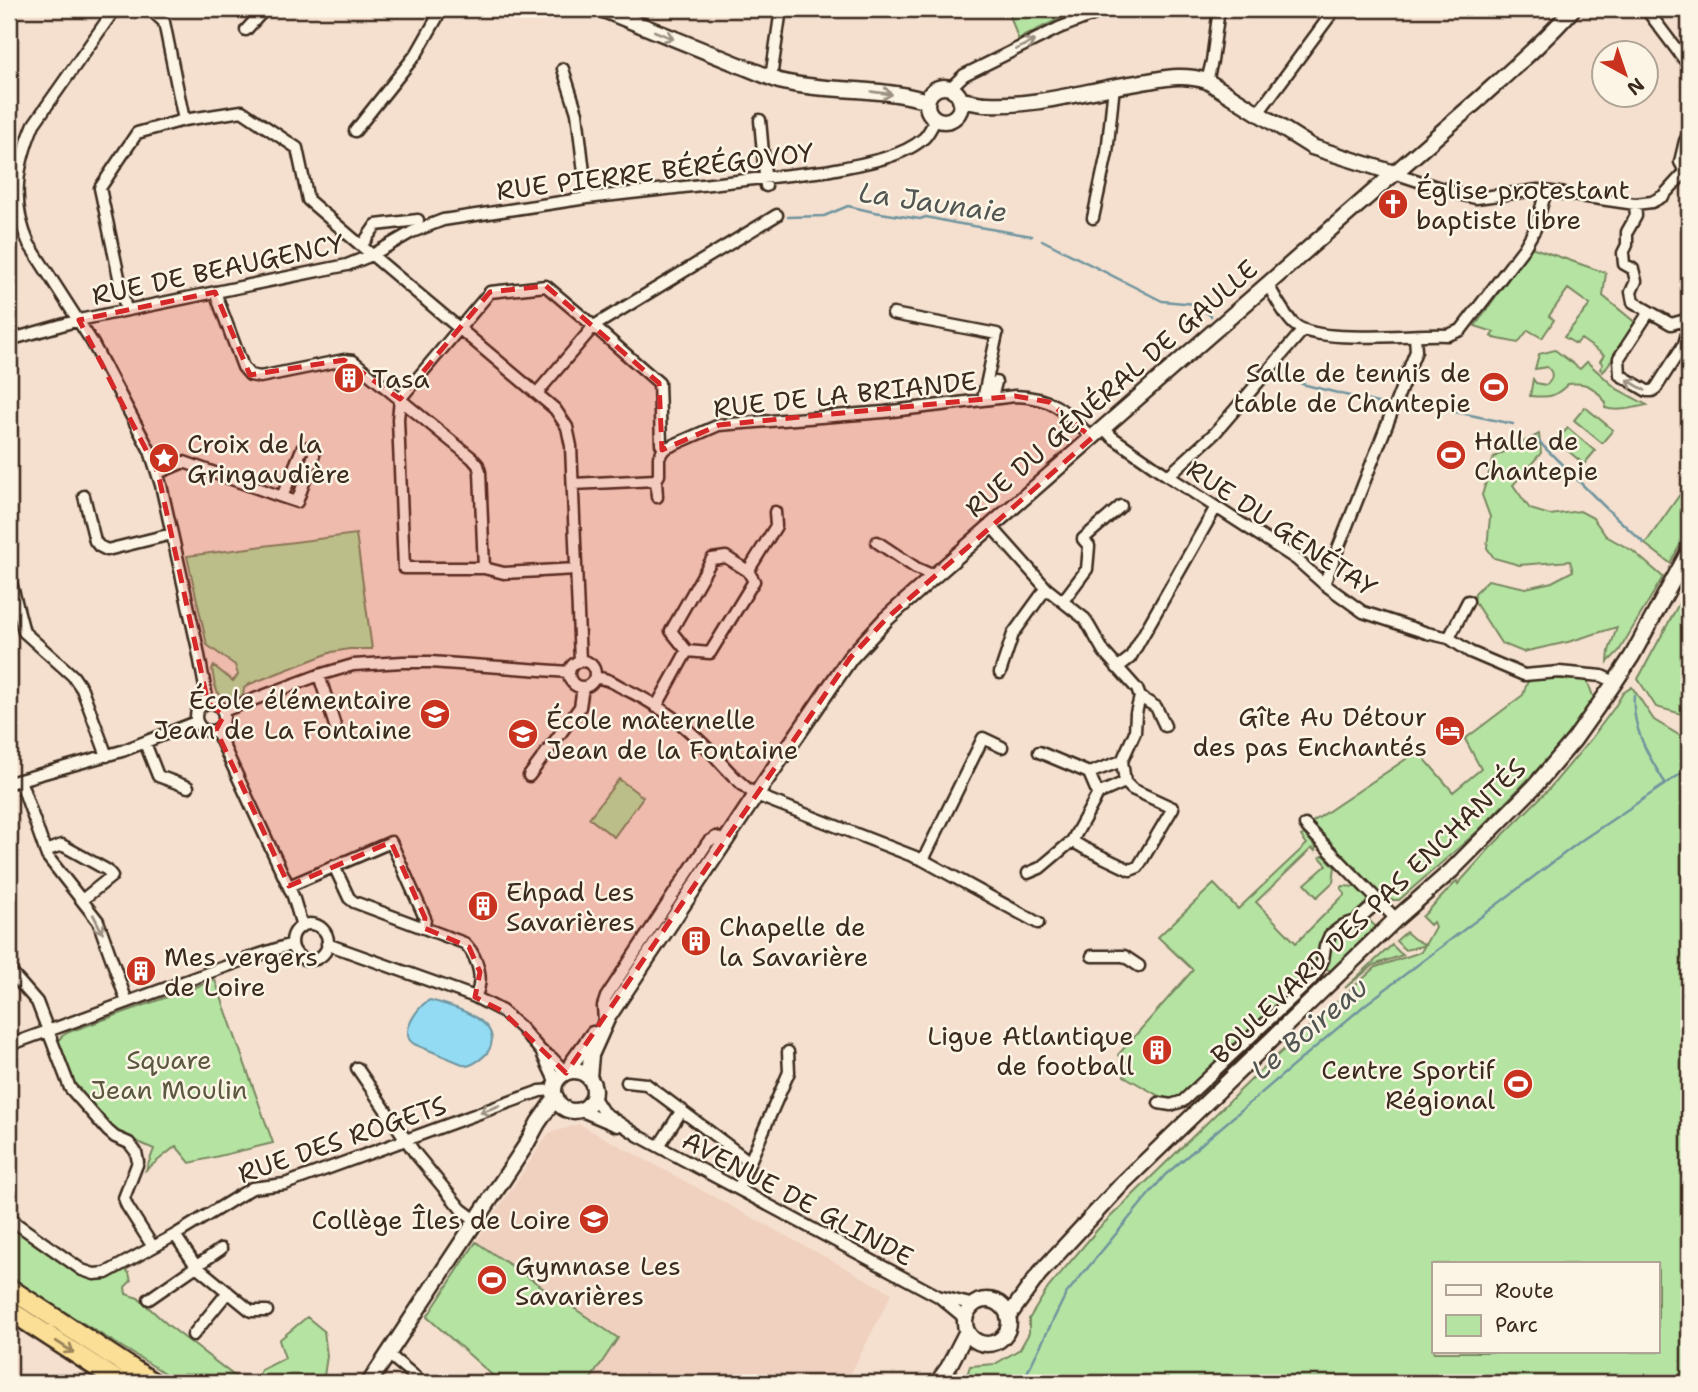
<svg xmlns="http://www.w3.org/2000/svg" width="1698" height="1392" font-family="'Shantell Sans',sans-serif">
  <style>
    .built { fill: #f0d1c0 }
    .green { fill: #b5e4a2; stroke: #788760; stroke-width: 2; fill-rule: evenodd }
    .water { fill: #92dbf3; stroke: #6f949e; stroke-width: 2 }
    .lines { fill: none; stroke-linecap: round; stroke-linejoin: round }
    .stream { stroke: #6f949e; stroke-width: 2.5 }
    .street-casing { stroke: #3b2a1e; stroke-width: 15 }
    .secondary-casing { stroke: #3b2a1e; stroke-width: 19 }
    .highway-casing { stroke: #3b2a1e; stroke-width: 23 }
    .street { stroke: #fcf5e5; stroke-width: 10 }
    .secondary { stroke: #fcf5e5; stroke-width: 14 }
    .highway { stroke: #fbdf96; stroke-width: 18 }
    .oneway { stroke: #9c9082 }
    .oneway2 { stroke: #9b845a }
    .marked { fill: #d62828; fill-opacity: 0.2; stroke: #d62828; stroke-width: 5; stroke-dasharray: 14 9; stroke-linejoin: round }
    .labels { text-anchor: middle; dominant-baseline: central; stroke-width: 5; stroke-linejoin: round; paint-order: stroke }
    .street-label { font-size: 26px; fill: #3b2a1e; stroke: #fcf5e5 }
    .poi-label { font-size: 26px; fill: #3b2a1e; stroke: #fcf5e5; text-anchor: start }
    .park-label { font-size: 26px; fill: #5a583f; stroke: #fcf5e5 }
    .water-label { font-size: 28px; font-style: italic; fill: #515653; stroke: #fcf5e5 }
  </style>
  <rect width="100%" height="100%" fill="#f5e0cf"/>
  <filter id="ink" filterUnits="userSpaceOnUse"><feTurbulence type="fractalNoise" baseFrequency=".0143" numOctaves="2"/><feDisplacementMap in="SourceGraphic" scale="14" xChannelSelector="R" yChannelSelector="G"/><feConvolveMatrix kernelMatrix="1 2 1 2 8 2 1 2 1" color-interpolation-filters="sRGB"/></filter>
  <g filter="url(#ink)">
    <path class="built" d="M579,1124L892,1293L846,1383H588L618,1338L476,1242L549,1133Z"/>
    <path class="green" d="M1008,9H1066L1065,16L1018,39Z
      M1531,247L1606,273L1603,296L1637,324L1603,372L1600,369L1603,364L1600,361L1604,355L1581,339L1576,344L1564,337L1590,305L1568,289L1549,316L1554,320L1542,338L1528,330L1518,343L1494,338L1491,336L1494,332L1475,326Z
      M1555,350L1580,369L1587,362L1617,389L1647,405C1633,408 1618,412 1605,408L1606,403C1595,387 1587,382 1568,384C1554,398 1549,397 1530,396L1533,379L1536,383L1546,385C1553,380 1554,372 1547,367L1535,369L1539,354Z
      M1585,407L1613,430L1602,443L1574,420Z
      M1568,428L1595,451L1584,464L1556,441Z
      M1539,434L1541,453L1513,485L1530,509L1550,515L1580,511L1593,518L1606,536L1633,551L1663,577L1619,651L1608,662L1609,651L1617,627L1568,642L1523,652L1501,643L1474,601L1475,593L1488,580L1526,588L1552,582L1573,571L1570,561L1519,565L1494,558L1487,548L1490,517L1482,495L1494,457Z
      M1681,493L1689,499V529L1670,563L1645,544Z
      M356,534L372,649H349L332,652L250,684L244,688L243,696L230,700C213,696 215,683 212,669L214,666L233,681L238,675L235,665L207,645L187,556Z
      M1689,585V716L1656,707L1638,679Z
      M1533,678L1587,680L1594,699L1581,721L1535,772L1479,830L1399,900H1381L1311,823L1418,751L1453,792L1481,769L1465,739L1523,695L1527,683Z
      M1632,687L1654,720L1679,735L1689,737V1383H960L968,1372L970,1366L995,1364L1020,1349L1029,1333V1319L1048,1288L1098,1229L1260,1071L1376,967L1421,952L1435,927L1433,922L1430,925L1422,917L1457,881L1458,884L1491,847L1549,789L1591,739L1614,708L1623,693ZM1658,1264V1352H1434V1264Z
      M619,779L643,797L614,837L589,818Z
      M1304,834L1316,847L1315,851L1312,848L1256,902L1296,943L1345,894L1341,888L1343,886L1356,887L1369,900L1352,916L1339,920L1327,930L1320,942L1315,963L1317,966L1181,1096L1175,1099L1166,1100L1124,1076L1131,1067L1118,1055L1193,970L1158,937L1214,884L1238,909L1307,844L1301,836Z
      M1324,855L1335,867L1333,882L1317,897L1305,884L1327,865L1320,857Z
      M1366,917L1376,927L1330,971L1326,968C1329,960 1329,953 1331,945C1334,933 1342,932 1352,927C1357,925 1362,921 1366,917Z
      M1406,932L1414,939L1424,944L1422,946L1405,950L1396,941Z
      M1392,945L1400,953L1403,955L1374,965L1345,988Z
      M215,980L273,1143L190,1163L176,1146L146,1170L154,1149L115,1132L75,1088L56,1043L62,1036L69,1032Z
      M9,1219L88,1276L124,1268L129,1273L131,1281L125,1287L126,1294L138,1298L168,1325L241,1381L247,1383H179L158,1369L24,1287L9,1276Z
      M476,1242L618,1338L588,1383H501L427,1317Z
      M307,1317L324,1331L327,1356L323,1383H252L257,1379L261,1370L285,1358L279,1340Z"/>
    <path class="water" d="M430,1000C449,1005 505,1020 489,1050C485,1057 475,1064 467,1066L414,1044C410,1041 408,1039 408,1034C407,1023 420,1004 430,1000Z"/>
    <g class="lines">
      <path class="stream" d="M788,217L824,216L848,206L874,212L920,219L926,217L955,223L1032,236
        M1042,240L1162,301L1196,304L1211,316
        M1278,370L1302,384L1389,406
        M1399,408L1409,411L1432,407L1513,424
        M1535,438L1606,508L1644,543
        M1634,695C1631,727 1649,758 1666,784
        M1022,1383L1066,1294L1165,1175L1366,1004L1582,840L1685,771H1689"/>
      <g class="street-casing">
        <path id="street" d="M115,9L34,124C17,165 10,202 29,244L92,342L150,451L161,485L197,645L208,703
          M150,9L164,22L184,120
          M1646,9L1689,66
          M246,30L265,9
          M563,69L577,113L587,198
          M771,78L781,9
          M1207,81L1212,61L1219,9
          M949,89L964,75L1059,28L1108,9
          M1258,113L1335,9
          M760,120L766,186
          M355,131L417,53L442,9
          M1689,134L1685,141L1680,162L1689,179
          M1394,173L1458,194L1476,198L1538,190L1635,204L1652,202L1663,196L1684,173
          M1635,204L1636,216L1627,232V245L1623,253L1624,264L1633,269L1636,281L1631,292L1633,302L1671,324L1689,319
          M1093,218L1107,153L1114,86
          M362,245L376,225L418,220
          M1267,284C1275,296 1285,317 1295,325C1321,345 1413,333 1448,335L1461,330L1524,248L1535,229L1546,191
          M215,292L243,367L250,375L260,377L344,360L353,361L472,458L478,465L480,472L484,568L504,573L576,569
          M126,310L100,188L137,133L184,120L242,111L297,148L308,200L372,255L412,232L443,220L587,198L825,171C855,165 901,159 924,138C929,133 932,125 936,120
          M1649,312L1619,358L1620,375L1647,391H1652L1656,388L1684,344L1689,327
          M893,314L997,334L983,399
          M9,340L79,320L347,265L372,255L555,409L567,427L571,446L580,661
          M537,393L594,326L777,215
          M992,398L996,382
          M9,416L10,431L9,433
          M1104,428L1112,437L1168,476L1296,559L1324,584L1363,612L1427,633L1449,638L1470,652L1524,675L1559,672L1602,676L1615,682
          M664,449L719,425L884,412L1015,396C1054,397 1066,412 1092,438
          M158,473L184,462L282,497L297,502L314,455V450L309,447L302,449L282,497
          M1168,476L1215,433L1303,330
          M656,480L657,497
          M573,484L656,480L659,475V457L664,449
          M84,496L95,541L99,546L107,550L172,534
          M991,526L1047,589L1085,619L1104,652L1137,689L1140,697L1156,707L1165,726
          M877,542L916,568L934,576
          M726,557L748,571L754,581L710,653L687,651L671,631L712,559Z
          M484,568H404L398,419L400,399L490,292L546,286L604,335L659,383L661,444L664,449
          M748,571L776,526L775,512
          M9,575L24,632L73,676L82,689L107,756
          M1324,584L1416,351L1415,336
          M1063,601L1087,569L1089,546L1083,539L1121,506
          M1449,638L1468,601
          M569 674a13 13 0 1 1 26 0a13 13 0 1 1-26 0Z
          M1117,668L1130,658L1216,507
          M1000,673L1013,634L1042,594L1047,589
          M319,675L336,729
          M595,678C606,677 615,684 625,689C651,701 676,718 697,738C718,757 732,779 756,795L923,860L1038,923
          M196 717a14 14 0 1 1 28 0a14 14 0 1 1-28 0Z
          M656,707L687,651
          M223,711L319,675L353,665L403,662H430L569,672
          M216,730L293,896L302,926
          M145,743L158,776L188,787
          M1039,752L1089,773
          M1122,761L1089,773L1098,794L1125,782
          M529,776L580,707L583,687
          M20,780L47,856L98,921L127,1002
          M9,783L122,751L196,722
          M1305,825L1396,919
          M1072,841L1084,848L1130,870L1138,867L1173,808L1132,789L1125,782L1122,761L1135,732L1136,713L1140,697
          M45,851L62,845L107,870L112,876L82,900
          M923,860L983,738L1002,747
          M334,866L349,898L354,902L464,943C474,951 482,972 479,985C479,989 477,993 475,997
          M1028,873L1040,868L1072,841L1098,794
          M289,886L391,842L425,918L424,928
          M292 942a18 18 0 1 1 36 0a18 18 0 1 1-36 0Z
          M327,944L475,997L502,1011L521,1028L541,1051L552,1058L566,1073
          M1092,956H1124L1139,966
          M9,970L37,1002L70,1088L108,1131L115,1137L129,1143L136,1152L138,1162L124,1198L127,1206L153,1247
          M604,1021L603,1006L606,997L708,842L716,837L724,843
          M9,1045L252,957L292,944
          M541,1051L556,1083
          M357,1068L415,1153L461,1209L477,1221
          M627,1082L646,1084L750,1162
          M593,1096L603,1112L639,1136L938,1296L961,1315L965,1322
          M1159,1103L1171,1105L1183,1101L1311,980L1317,972L1323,960L1325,947L1330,935L1344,925L1356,921L1378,902
          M579,1110L617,1126
          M659,1146L682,1110
          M738,1189L789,1072L788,1052
          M9,1215L17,1224L82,1270L94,1274L106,1273L175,1235L252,1188L285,1184L540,1091L555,1090
          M175,1235L196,1266L251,1311H267
          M942,1297L974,1305
          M149,1299L221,1249
          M193,1335L228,1292
          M388,1354L423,1383"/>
      </g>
      <g class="secondary-casing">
        <path id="secondary" d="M601,9L779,81C827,93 879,86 927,101
          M927 104a17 17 0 1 1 34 0a17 17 0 1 1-34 0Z
          M960,100C969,101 978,104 987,104C1037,107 1087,90 1137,83C1163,79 1181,73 1207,81L1312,147L1394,173
          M554 1091a20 20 0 1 1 40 0a20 20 0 1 1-40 0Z
          M568,1072L572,1063L593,1034
          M589,1077L591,1055L608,1017L764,783L850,658L886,619L934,576L1477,101C1510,71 1544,42 1573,9
          M965 1322a22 22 0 1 1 44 0a22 22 0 1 1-44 0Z
          M1008,1317L1039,1274L1123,1183L1396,919L1452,870L1534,787L1574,740L1615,682L1632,656L1689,551
          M369,1383L526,1145L538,1123L556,1097
          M937,1383L948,1368L967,1331"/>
      </g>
      <g class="highway-casing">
        <path id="highway" d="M9,1288L154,1383
          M9,1310L121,1383"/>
      </g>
      <use href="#street" class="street"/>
      <use href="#secondary" class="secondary"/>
      <use href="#highway" class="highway"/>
    </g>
    <defs><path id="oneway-shaft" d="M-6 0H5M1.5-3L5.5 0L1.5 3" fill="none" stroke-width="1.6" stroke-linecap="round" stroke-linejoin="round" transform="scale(1.75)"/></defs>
    <g class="oneway">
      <use href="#oneway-shaft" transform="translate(664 35) rotate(22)"/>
      <use href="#oneway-shaft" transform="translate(1025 45) rotate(-26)"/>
      <use href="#oneway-shaft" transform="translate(882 93) rotate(7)"/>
      <use href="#oneway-shaft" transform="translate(1636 385) rotate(-149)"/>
      <use href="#oneway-shaft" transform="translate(98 924) rotate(63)"/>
      <use href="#oneway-shaft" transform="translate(490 1109) rotate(160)"/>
    </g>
    <use class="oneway2" href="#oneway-shaft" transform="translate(65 1347) rotate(33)"/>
  </g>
  <path class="marked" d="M546,286L659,383L662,450L719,425L1015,396L1049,402L1092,438L886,619L850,658L566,1073L502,1011L475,997L480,972L469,947L424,928L425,918L391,842L289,886L216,730L224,715L208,703L158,473L79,320L215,292L250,375L344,360L400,399L490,292Z"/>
  <defs>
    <g id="church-disc" transform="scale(1.575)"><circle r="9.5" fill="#c8321e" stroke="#fcf5e5"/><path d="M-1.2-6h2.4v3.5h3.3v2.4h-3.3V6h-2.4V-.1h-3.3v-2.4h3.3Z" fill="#fff"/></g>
    <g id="building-disc" transform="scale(1.575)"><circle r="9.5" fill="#c8321e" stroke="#fcf5e5"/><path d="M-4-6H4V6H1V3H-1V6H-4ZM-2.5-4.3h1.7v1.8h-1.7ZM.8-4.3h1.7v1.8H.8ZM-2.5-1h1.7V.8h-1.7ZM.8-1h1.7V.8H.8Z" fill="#fff"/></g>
    <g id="stadium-disc" transform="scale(1.575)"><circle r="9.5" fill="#c8321e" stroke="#fcf5e5"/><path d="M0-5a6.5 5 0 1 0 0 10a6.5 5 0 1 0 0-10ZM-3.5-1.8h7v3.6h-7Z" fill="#fff"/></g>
    <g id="sight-disc" transform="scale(1.575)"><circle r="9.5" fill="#c8321e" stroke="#fcf5e5"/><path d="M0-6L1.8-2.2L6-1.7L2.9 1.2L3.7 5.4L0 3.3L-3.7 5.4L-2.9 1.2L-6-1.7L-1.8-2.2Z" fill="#fff"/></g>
    <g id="school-disc" transform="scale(1.575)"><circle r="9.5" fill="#c8321e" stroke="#fcf5e5"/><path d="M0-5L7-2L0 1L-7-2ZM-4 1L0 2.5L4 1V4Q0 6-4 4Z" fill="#fff"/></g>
    <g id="hotel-disc" transform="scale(1.575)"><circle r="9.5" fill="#c8321e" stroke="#fcf5e5"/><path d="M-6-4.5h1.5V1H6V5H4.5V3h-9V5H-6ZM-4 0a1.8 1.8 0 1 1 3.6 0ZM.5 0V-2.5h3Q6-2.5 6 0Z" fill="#fff"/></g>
  </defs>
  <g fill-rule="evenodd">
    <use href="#church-disc" x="1393" y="204"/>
    <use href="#building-disc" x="349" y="378"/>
    <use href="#stadium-disc" x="1494" y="387"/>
    <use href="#stadium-disc" x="1451" y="455"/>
    <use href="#sight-disc" x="164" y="458"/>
    <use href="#school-disc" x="435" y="714"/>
    <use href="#hotel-disc" x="1450" y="731"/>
    <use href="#school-disc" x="523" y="734"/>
    <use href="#building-disc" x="483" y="906"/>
    <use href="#building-disc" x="696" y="941"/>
    <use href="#building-disc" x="141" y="971"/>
    <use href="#building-disc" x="1157" y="1050"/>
    <use href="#stadium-disc" x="1518" y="1084"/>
    <use href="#school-disc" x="594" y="1219"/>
    <use href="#stadium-disc" x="492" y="1280"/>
  </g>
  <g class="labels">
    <g class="street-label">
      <text transform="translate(655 171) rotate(-7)">RUE PIERRE BÉRÉGOVOY</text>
      <text transform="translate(218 269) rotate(-12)">RUE DE BEAUGENCY</text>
      <text transform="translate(1111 388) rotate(-41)">RUE DU GÉNÉRAL DE GAULLE</text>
      <text transform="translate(845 394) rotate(-6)">RUE DE LA BRIANDE</text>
      <text transform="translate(1282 528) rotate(34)">RUE DU GENÉTAY</text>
      <text transform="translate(1368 911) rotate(-44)">BOULEVARD DES PAS ENCHANTÉS</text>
      <text transform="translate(342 1139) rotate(-19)">RUE DES ROGETS</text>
      <text transform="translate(798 1198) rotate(28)">AVENUE DE GLINDE</text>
    </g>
    <g class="poi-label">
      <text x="1416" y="189">Église protestant<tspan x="1416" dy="30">baptiste libre</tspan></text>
      <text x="1471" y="372" text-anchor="end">Salle de tennis de<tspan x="1471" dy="30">table de Chantepie</tspan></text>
      <text x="372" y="378">Tasa</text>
      <text x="1474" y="440">Halle de<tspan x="1474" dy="30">Chantepie</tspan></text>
      <text x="187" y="443">Croix de la<tspan x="187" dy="30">Gringaudière</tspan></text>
      <text x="412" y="699" text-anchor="end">École élémentaire<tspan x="412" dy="30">Jean de La Fontaine</tspan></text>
      <text x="1427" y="716" text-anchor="end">Gîte Au Détour<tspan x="1427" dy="30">des pas Enchantés</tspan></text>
      <text x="546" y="719">École maternelle<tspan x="546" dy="30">Jean de la Fontaine</tspan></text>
      <text x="506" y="891">Ehpad Les<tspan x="506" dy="30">Savarières</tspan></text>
      <text x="719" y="926">Chapelle de<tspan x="719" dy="30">la Savarière</tspan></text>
      <text x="164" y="956">Mes vergers<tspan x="164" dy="30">de Loire</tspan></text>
      <text x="1134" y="1035" text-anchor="end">Ligue Atlantique<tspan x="1134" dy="30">de football</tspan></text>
      <text x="1495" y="1069" text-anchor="end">Centre Sportif<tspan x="1495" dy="30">Régional</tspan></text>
      <text x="571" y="1219" text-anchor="end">Collège Îles de Loire</text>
      <text x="515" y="1265">Gymnase Les<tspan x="515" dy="30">Savarières</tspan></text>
    </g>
    <g class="park-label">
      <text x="169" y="1059">Square<tspan x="169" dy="30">Jean Moulin</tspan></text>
    </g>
    <g class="water-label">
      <text transform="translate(933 202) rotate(8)">La Jaunaie</text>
      <text transform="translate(1309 1028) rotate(-40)">Le Boireau</text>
    </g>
  </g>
  <rect width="1698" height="1392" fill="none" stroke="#fcf5e5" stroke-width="35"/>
  <rect x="18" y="18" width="1663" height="1357" fill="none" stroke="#3b2a1e" stroke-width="2.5" filter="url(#ink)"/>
  <rect x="1432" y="1262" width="228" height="91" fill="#fcf5e5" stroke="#afa495" stroke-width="2"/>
  <rect x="1446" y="1285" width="35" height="10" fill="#fcf5e5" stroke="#afa495" stroke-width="2"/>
  <text x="1495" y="1298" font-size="21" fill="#3b2a1e">Route</text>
  <rect x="1446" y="1315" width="35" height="21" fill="#b5e4a2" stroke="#afa495" stroke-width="2"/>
  <text x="1495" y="1332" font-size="21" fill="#3b2a1e">Parc</text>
  <g transform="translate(1625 74) rotate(140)"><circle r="33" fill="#fcf5e5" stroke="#afa495" stroke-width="2"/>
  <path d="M0-5L12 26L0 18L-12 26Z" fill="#c8321e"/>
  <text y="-10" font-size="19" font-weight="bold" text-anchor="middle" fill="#3b2a1e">N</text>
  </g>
</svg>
